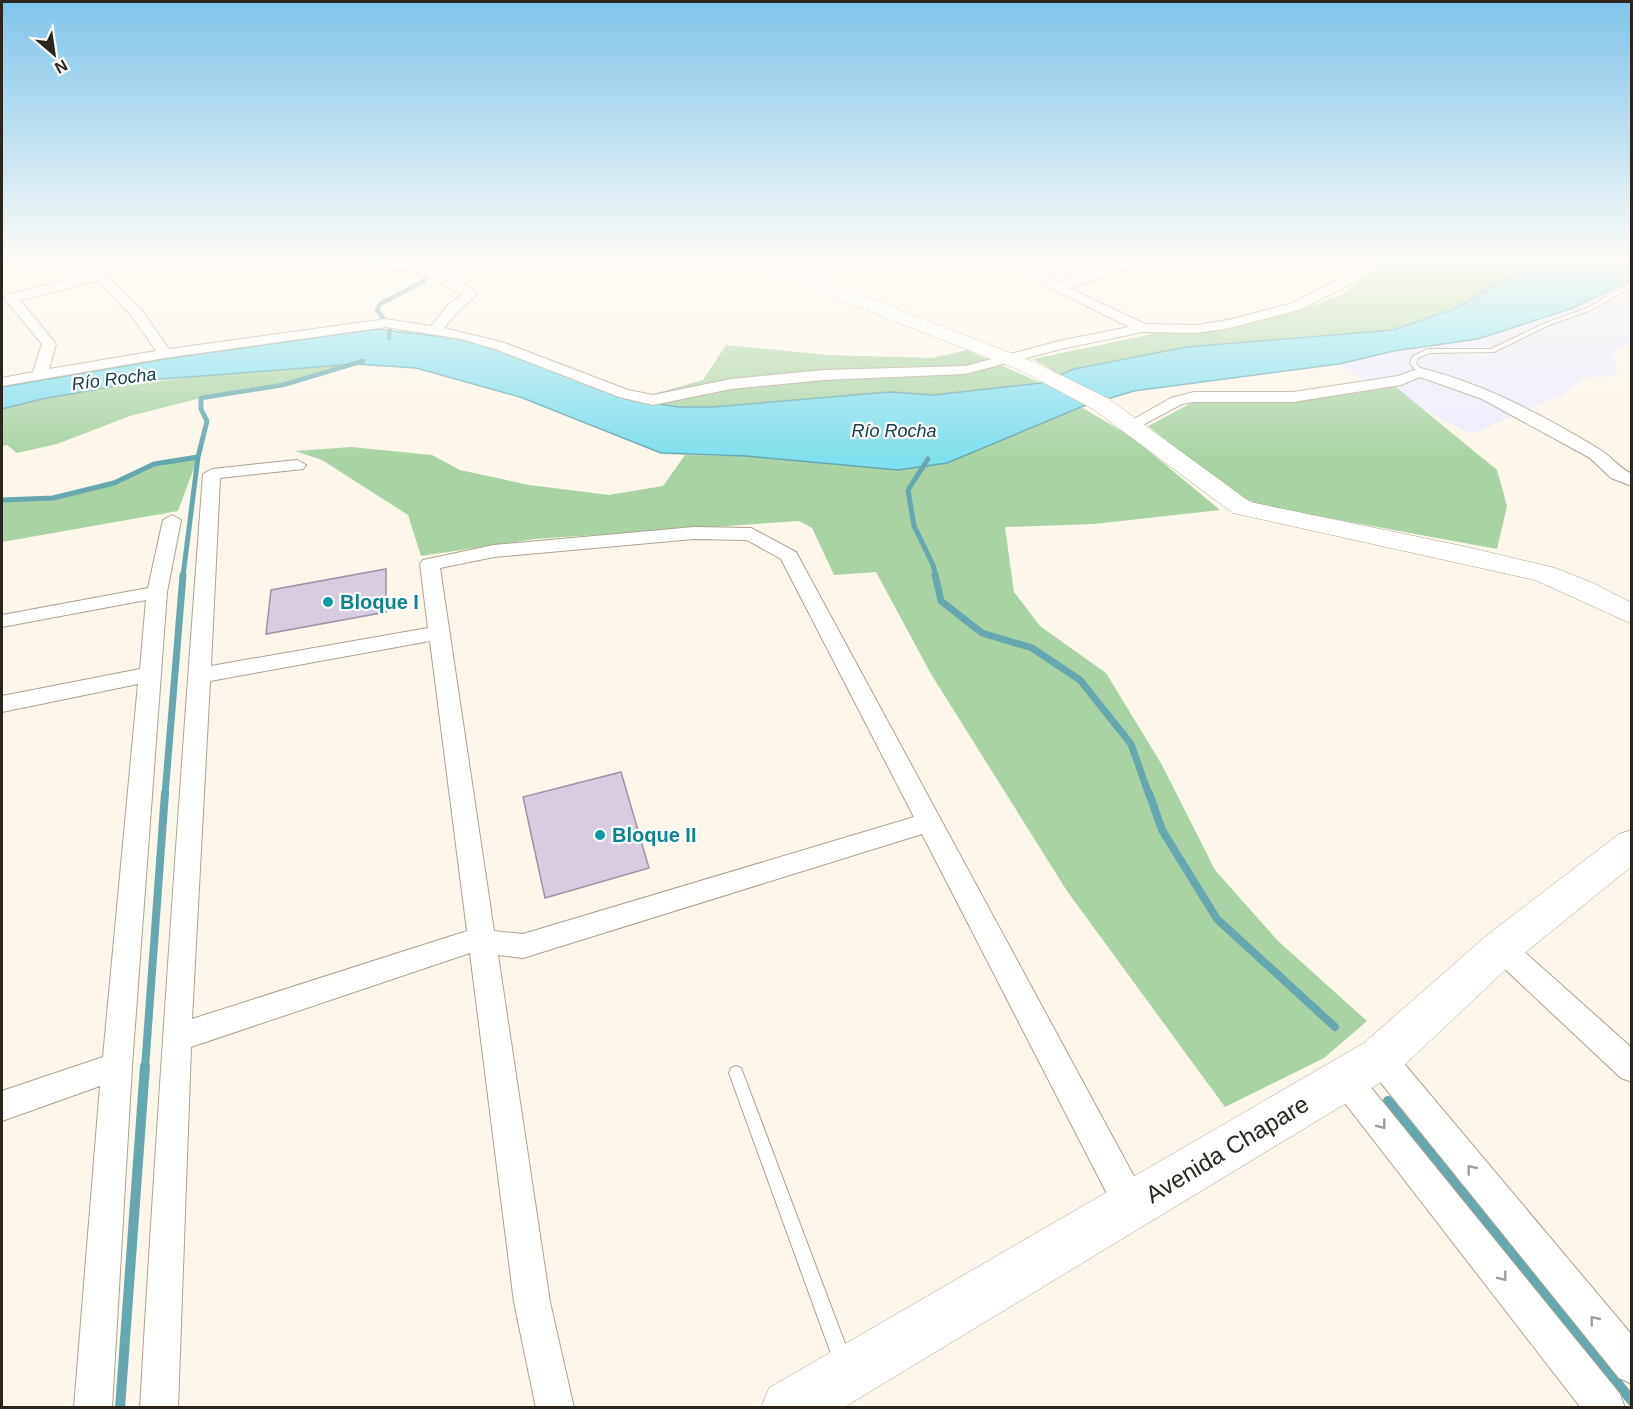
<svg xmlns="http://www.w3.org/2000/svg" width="1633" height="1409" font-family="Helvetica,sans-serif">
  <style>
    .industrial { fill: #edebfd }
    .green { fill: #a9d3a5 }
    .water { fill: #7fdfed; stroke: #66a8af; stroke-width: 1.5 }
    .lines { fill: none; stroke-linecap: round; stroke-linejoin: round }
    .stream-far4 { stroke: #66a8af; stroke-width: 4.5 }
    .stream-far3 { stroke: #66a8af; stroke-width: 5 }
    .stream-far2 { stroke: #66a8af; stroke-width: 7 }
    .stream-far1 { stroke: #66a8af; stroke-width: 8 }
    .stream { stroke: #66a8af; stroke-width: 10 }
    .building { fill: #d7cce0; stroke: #9e94a7; stroke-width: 1.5 }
    .service-casing { stroke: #aca28f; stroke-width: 2 }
    .minor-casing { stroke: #aca28f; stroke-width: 2 }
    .secondary-casing { stroke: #aca28f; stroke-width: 1 }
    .primary-casing { stroke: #aca28f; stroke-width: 1 }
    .service { fill: #fff; fill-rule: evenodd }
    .minor { fill: #fff; fill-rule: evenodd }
    .secondary { fill: #fff; fill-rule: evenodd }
    .primary { fill: #fff; fill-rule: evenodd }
    .oneway { stroke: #9f9d9a }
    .culture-dot { fill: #0f9aa8; stroke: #fff; stroke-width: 2 }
    .labels { text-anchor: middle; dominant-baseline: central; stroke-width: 4.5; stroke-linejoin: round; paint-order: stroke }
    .far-water-label { font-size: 18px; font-style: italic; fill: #134046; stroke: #fff }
    .culture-label { font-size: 20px; font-weight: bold; fill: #0d838f; stroke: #fff; text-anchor: start }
    .near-street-label { font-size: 24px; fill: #2a261e; stroke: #fff }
  </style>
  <rect width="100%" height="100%" fill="#fdf6ea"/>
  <path class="industrial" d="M1631,280V344L1613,353L1618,375L1584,378L1564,394L1471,434L1363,379L1339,364L1394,351L1478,339L1573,308Z"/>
  <path class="green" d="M1383,262H1550L1520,271L1454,309L1393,330L1187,347L1074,369L1060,375L1033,359L1238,316L1292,313L1342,295Z
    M726,345L828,355L932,358L967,350L1041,383L934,395L890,392L713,407H679L632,400L703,380Z
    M355,364L283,385L201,398L130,416L57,444L17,453L7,445L2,446V409C118,380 236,373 355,364Z
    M1396,387L1497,470L1507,506L1497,549L1263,506L1238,496L1148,426L1195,401H1299Z
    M1081,407L1132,437L1220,510L1094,524L1005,527L1014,592L1040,626L1106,673L1162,765L1215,870L1278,941L1367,1021L1324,1058L1225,1107L1067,891L931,674L876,572L834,575L812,528L799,521L535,539L421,556L408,515L322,460L295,451L351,447L432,455L460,470L529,485L609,495L663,486L685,455L746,456L898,470L947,463Z
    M198,457L178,511L2,542V500L53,498L114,483L154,464Z"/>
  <path class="water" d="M1550,262H1631V280L1573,308L1478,339L1394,351L1339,364L1134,391L1081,407L947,463L898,470L746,456L661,453L520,397L416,368L355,364L150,380L42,399L2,409V387L177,357L376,329L471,340L632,400L679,407H713L890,392L934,395L1041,383L1074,369L1187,347L1393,330L1454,309L1520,271Z"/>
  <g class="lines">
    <path class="stream-far4" d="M389,338L390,327L377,310L380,304L424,281L425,277
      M201,402V398L283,385L363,361"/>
    <path class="stream-far3" d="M928,459L908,490L914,526L933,565L936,576
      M2,500L53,498L114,483L154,464L198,457
      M183,576L198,457L207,421L201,409V401"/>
    <path class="stream-far2" d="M935,575L941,601L982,633L1032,648L1080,680L1131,744L1149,795
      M165,795L183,575"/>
    <path class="stream-far1" d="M1149,793L1162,830L1217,919L1335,1027
      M145,1068L165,793"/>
    <path class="stream" d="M1388,1101L1632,1401
      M120,1408L145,1066"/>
  </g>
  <path class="building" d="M386,569V612L266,634L271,590Z
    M621,772L649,868L545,898L523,797Z"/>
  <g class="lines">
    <g class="service-casing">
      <path id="service" d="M1632,282V287L1591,310L1549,325L1494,352L1429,353L1418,358L1416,363L1423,372L1420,374L1418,373L1410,363L1413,356L1428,349H1491L1545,323L1587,308Z
        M736,1066L741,1068L743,1073L852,1362L849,1368L843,1371L837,1368L834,1362L729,1073L731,1068Z"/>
    </g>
    <g class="minor-casing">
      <path id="minor" d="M79,262H92L141,309L169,349L386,319L431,326L449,304L462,295L432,278L367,262C402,262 452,265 477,295L459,310L444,328L505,343L628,390L653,395L731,379L824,370L965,366L1059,341L1129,327L999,262H1015L1058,282L1129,262H1149L1069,288L1145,324L1196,325L1229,320L1292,303L1360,269L1366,262H1379L1368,275L1302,309L1230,328L1196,333L1143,332L1061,349L965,374L824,380L731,389L653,405L619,397L495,349L461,339L386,327L165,358L2,386V378L33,372L42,344L4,298L6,295L90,274ZM97,281L131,315L156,351L49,369L56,344L20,300Z
        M1420,368C1483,383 1544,416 1599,449C1611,456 1619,468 1632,474V486L1611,478L1590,458L1482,399L1420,377L1401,385L1293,402H1194L1182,404L1137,428L1131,430L1123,425L1171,398L1194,392H1293L1398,376Z
        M297,460L306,465L303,469L220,478L211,666L428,628L420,564L423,560L494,545L694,527L751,528L796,552L1143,1193L1148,1205L1143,1217L1131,1222L1119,1217L922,834L523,958L498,955L550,1302L574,1408H536L514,1302L470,953L191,1047L178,1408H140C158,1095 180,784 203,474L212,469ZM694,539L747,540L781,559L914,817L523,934L494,931L440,568L494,557ZM430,641L467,931L192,1019L210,681Z
        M172,515L181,520L167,592L132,1066L112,1408H74L100,1086L2,1121V1091L103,1057L138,684L2,712V696L140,669L146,600L2,627V615L148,588L163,520Z
        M1501,936L1511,940L1632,1048V1082L1621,1078L1491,956L1487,948L1491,940Z
        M1380,1044L1391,1048L1632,1335V1384L1619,1378L1369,1068L1365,1058L1369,1048Z
        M1345,1064L1356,1069L1620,1394L1625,1408H1581L1334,1089L1330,1079L1334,1069Z"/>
    </g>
    <g class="secondary-casing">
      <path id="secondary" d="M750,262H775L1034,362L1109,399L1250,502L1467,547L1555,568L1593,583L1632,603V624L1535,580L1233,513L1093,409L1020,370L753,266Z"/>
    </g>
    <g class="primary-casing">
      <path id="primary" d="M1632,830V866L1516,960L1396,1073L843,1408H761L769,1388L1364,1043L1486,936L1619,834Z"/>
    </g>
    <use href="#service" class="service"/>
    <use href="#minor" class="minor"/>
    <use href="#secondary" class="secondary"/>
    <use href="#primary" class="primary"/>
  </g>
  <defs><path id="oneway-chevron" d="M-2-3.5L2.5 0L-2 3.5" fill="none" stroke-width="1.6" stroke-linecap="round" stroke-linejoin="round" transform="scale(1.5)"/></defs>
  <g class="oneway">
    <use href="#oneway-chevron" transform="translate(1382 1125) rotate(52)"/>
    <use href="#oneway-chevron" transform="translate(1471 1169) rotate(-129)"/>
    <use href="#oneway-chevron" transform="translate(1503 1277) rotate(52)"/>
    <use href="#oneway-chevron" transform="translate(1594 1320) rotate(-129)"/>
  </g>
  <linearGradient id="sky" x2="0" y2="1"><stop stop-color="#7ec5ea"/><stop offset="0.57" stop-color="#fefbf6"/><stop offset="1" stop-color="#fefbf6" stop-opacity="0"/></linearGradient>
  <rect width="1633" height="459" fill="url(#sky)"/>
  <g class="culture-dot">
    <circle cx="328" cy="602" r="6"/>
    <circle cx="600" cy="835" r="6"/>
  </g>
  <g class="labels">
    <g class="far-water-label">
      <text transform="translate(114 379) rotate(-7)">Río Rocha</text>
      <text x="894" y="431">Río Rocha</text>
    </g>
    <g class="culture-label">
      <text x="340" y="602">Bloque I</text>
      <text x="612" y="835">Bloque II</text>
    </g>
    <g class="near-street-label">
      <text transform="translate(1227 1149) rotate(-31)">Avenida Chapare</text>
    </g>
  </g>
  <rect width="1633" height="1409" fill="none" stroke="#2a261e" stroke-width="6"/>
  <g transform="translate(54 54) rotate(151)" stroke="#ffffff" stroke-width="4.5" paint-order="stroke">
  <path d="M0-4.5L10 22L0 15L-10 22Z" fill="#2a261e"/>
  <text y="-9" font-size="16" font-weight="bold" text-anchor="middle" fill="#2a261e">N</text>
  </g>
</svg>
